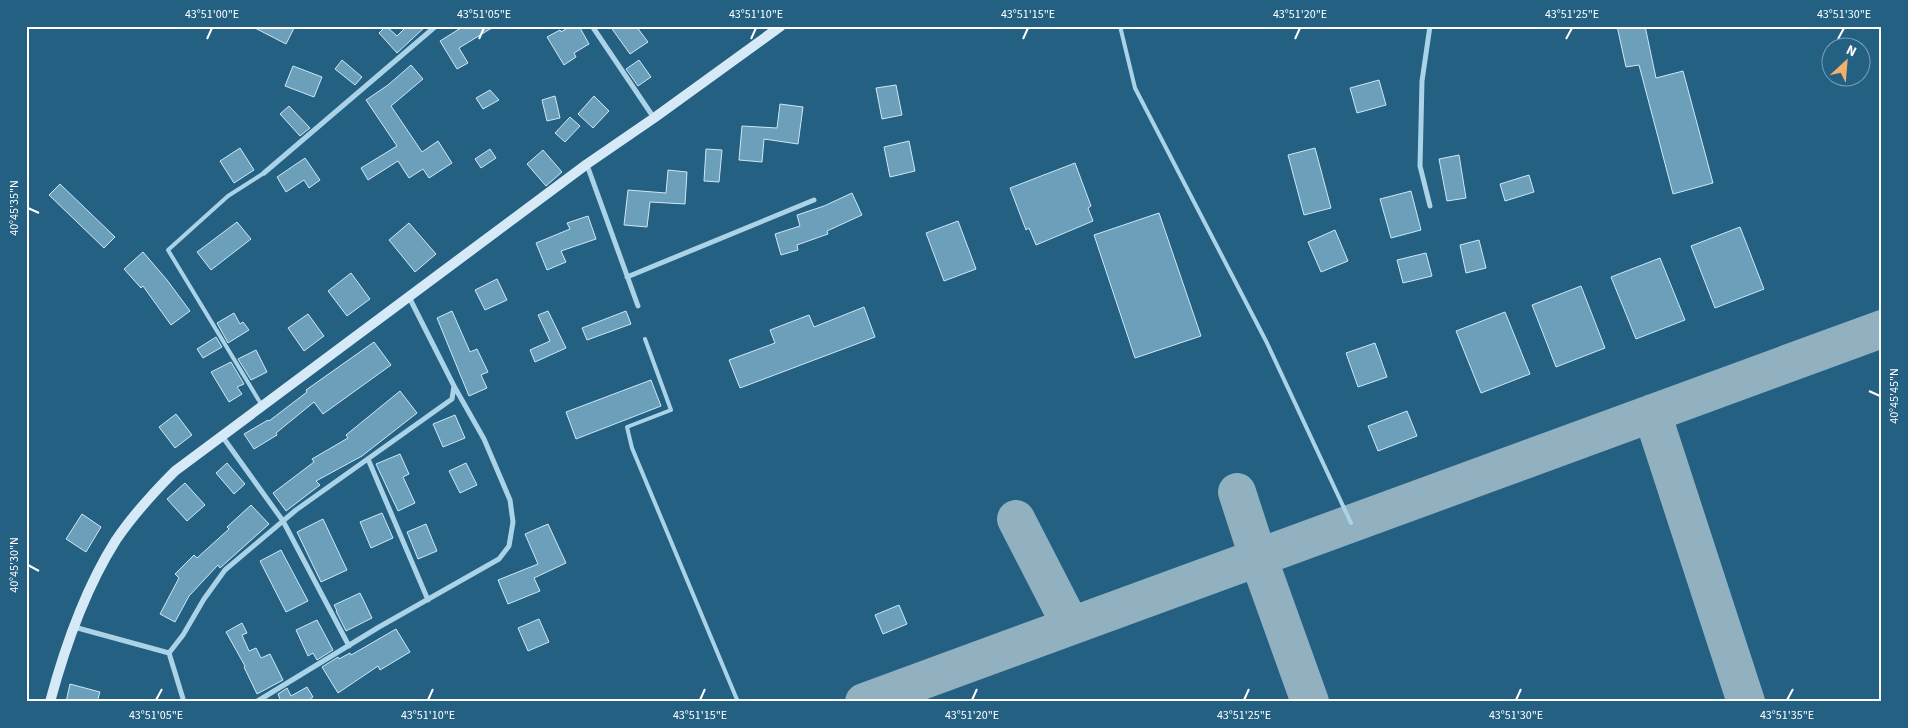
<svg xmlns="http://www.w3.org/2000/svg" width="1908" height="728" font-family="'Source Sans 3',sans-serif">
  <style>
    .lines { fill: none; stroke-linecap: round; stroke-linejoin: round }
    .taxiway { stroke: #91b0c0; stroke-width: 38 }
    .building { fill: #6c9fba; stroke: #cee8f6 }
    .service { stroke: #abd3e7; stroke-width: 4 }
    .minor { stroke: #abd3e7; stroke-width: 5 }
    .secondary { stroke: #d5eaf6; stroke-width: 10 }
    .ticks { fill: none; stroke: #fff; stroke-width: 2 }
    .neatline { fill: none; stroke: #fff; stroke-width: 2 }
    .ticks-label { font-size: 12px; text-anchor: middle; fill: #fff }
  </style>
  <rect width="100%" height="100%" fill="#236082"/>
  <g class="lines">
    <path class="taxiway" d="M1652,413L1746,702
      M1237,492L1258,557L1310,702
      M1016,519L1071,626
      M864,702L1882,329"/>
  </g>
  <path class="building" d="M251,26H295L286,44Z
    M386,26L397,36L407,26H426L397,53L379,33Z
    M464,26H495L459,48L468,63L457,69L440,41Z
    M571,26H579L589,44L574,53L576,57L564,65L547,37L560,30L561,32Z
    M610,26H636L648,42L630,54Z
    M1617,26H1645L1656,78L1683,71L1713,183L1673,194L1639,65L1626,67Z
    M342,60L362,77L355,85L335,69Z
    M639,60L651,77L638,86L626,69Z
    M411,65L423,79L391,106L422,152L438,141L452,163L429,178L423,169L409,178L398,161L368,180L361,168L397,146L366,100L388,85Z
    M293,66L322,77L314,97L285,86Z
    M1379,80L1386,105L1357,113L1350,88Z
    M896,85L902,115L882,119L876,88Z
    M490,90L499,100L483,109L476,98Z
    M555,96L560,118L547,121L542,100Z
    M594,96L609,111L593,128L578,114Z
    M780,104L803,107L798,144L764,139L762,162L739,160L742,126L777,128Z
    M289,106L310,128L300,136L280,114Z
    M570,117L580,126L565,142L555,133Z
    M909,141L915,171L890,177L884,147Z
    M240,148L254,170L234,183L220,161Z
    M1315,148L1331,208L1304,215L1288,155Z
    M490,149L496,158L481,168L475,159Z
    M706,149L722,150L719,182L704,181Z
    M543,150L562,172L546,186L527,164Z
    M1459,155L1466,198L1447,201L1439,159Z
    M305,158L320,180L309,188L304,180L286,192L277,177Z
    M1075,163L1091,206L1088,208L1093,221L1036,245L1029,228L1026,230L1010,188Z
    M668,170L687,172L685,204L650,202L647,227L624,225L628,190L666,193Z
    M1529,175L1534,192L1505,201L1500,184Z
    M60,184L115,237L104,248L49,195Z
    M1411,191L1421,230L1391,238L1380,199Z
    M852,193L862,215L827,231L828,234L797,245L798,250L781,255L775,234L800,226L797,215L824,206Z
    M1159,213L1201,336L1135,358L1094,235Z
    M588,216L596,239L561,251L566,262L547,270L536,243L570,229L567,223Z
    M958,221L976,269L944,281L926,233Z
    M237,222L251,239L211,270L197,252Z
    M409,223L436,254L415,272L389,240Z
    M1740,227L1764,289L1715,308L1691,246Z
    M1335,230L1348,261L1321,272L1308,242Z
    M1479,240L1486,268L1466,273L1460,245Z
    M143,252L167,280L190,311L171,325L143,286L141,288L124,269Z
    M1426,253L1432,276L1403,283L1397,260Z
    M1660,258L1685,320L1636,339L1611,277Z
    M351,273L370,299L347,316L328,291Z
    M497,279L507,300L485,310L475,290Z
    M1581,286L1605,348L1556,367L1532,305Z
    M864,307L875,337L740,388L729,360L775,343L770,330L809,315L814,327Z
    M452,311L470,352L477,349L488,372L481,375L487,388L469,396L437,318Z
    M548,311L566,348L535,362L530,350L550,341L538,315Z
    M626,311L631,324L587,340L582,328Z
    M1505,312L1530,374L1481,393L1456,331Z
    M234,313L240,324L243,322L249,330L228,343L217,323Z
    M308,314L324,336L304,351L288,328Z
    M216,337L222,347L203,358L197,349Z
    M374,342L391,365L323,414L314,402L276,433L277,435L254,449L244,434L268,420L269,421L307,392L306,390Z
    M1375,343L1387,377L1358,387L1346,353Z
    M256,350L267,372L251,380L238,359Z
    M231,362L244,384L237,387L242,394L229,402L211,372Z
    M651,380L661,406L576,439L566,412Z
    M400,391L417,413L362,456L316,481L320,485L286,511L273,493L314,462L312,459L348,438L346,435Z
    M1407,411L1417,436L1378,451L1368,426Z
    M176,414L192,435L175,448L159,427Z
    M455,415L465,438L443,447L433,424Z
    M400,454L409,474L403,477L415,503L398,511L376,464Z
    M227,463L245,484L234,494L216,473Z
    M466,463L477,485L460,493L449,471Z
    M185,483L205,505L187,521L167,499Z
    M251,505L269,524L220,568L218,565L189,596L175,622L160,614L179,578L175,574L194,555L197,558L229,529L227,527Z
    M382,513L393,538L371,548L360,522Z
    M82,514L101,527L86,552L66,539Z
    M323,519L347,570L321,582L297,532Z
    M426,524L437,551L418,559L407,532Z
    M548,524L566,563L534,578L540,591L508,604L498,580L538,564L525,534Z
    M281,550L308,601L286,612L260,561Z
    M360,593L372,618L346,631L336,611H337L334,605Z
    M899,605L907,624L883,634L875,615Z
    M539,619L549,642L528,651L518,628Z
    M317,620L333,650L317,660L313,653L308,656L296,630Z
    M242,623L247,633L242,635L249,651L256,648L261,658L270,654L283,680L257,694L244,667L245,666L226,632Z
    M396,629L410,652L380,670L378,666L338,693L322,667L338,657L339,659L350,653L351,655Z
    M70,684L100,692L97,702H66Z
    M307,687L313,697L306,702H281L278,694L287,688L291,696Z"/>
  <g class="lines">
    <path class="service" d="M1120,26L1135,88L1266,341L1351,523
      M645,339L671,410L627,427L632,448L738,702
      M261,404L168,250L228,196L264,173"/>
    <path class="minor" d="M592,26L654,118
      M1430,26L1422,81L1420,166L1430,206
      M587,165L638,306
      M264,173L436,26
      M627,277L814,200
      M222,436L283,521L349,646
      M368,459L428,600
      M74,627L169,653
      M184,702L169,653L183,635L204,599L225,570L296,510L452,399L454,386L409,297
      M256,702L379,627L499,559L509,546L513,522L510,500L484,439L454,386"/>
    <path class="secondary" d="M50,702C65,646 85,589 116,540C133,515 154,492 175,471L587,164L654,118L781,26"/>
  </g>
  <path class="ticks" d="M207,39L212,28M479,39L484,28M751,39L756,28M1023,39L1028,28M1295,39L1300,28M1566,39L1572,28M1838,39L1844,28M28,208L39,213M1869,391L1880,396M28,565L39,571M156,700L162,689M428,700L433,689M700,700L705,689M972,700L977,689M1244,700L1249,689M1516,700L1521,689M1787,700L1793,689"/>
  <rect width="1908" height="728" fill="none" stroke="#236082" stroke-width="55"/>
  <g transform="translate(1846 62) rotate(26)"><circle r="24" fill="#236082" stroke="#7ba0b4"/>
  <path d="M0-4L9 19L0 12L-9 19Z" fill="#f2b06e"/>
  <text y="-8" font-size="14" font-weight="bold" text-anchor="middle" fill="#ffffff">N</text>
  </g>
  <rect x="28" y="28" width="1852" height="672" class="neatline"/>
  <g class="ticks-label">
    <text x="212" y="18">43°51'00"E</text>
    <text x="484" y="18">43°51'05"E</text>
    <text x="756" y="18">43°51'10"E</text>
    <text x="1028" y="18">43°51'15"E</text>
    <text x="1300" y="18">43°51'20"E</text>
    <text x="1572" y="18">43°51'25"E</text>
    <text x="1844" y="18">43°51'30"E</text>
    <text transform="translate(14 208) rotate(-90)" y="4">40°45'35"N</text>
    <text transform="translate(1894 396) rotate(-90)" y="4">40°45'45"N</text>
    <text transform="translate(14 565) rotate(-90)" y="4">40°45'30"N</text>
    <text x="156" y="719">43°51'05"E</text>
    <text x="428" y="719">43°51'10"E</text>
    <text x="700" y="719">43°51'15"E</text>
    <text x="972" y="719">43°51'20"E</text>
    <text x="1244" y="719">43°51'25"E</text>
    <text x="1516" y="719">43°51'30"E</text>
    <text x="1787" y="719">43°51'35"E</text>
  </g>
</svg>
